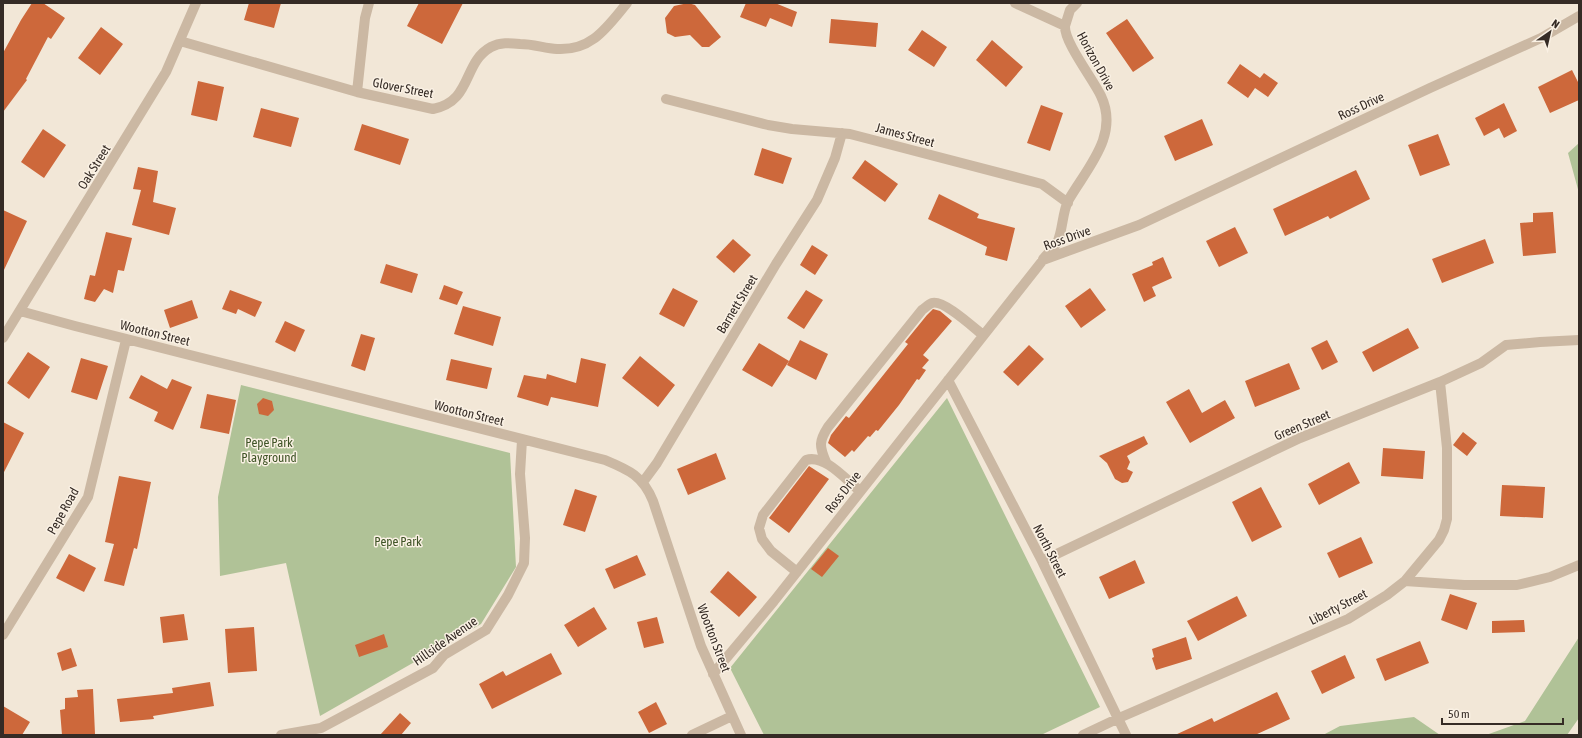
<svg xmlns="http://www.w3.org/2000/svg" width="1582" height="738" font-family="'Asap Condensed',sans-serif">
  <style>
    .green { fill: #b0c297 }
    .building { fill: #cd683b }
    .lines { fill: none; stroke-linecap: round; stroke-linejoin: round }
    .minor { stroke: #cbb8a3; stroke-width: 10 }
    .labels { text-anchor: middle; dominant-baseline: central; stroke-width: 3; stroke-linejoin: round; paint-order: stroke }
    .street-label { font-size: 13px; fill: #352b25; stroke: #faf1e4 }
    .park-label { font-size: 13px; fill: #415528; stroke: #faf1e4 }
  </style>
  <rect width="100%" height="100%" fill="#f2e7d7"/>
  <path class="green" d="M1579,143V193L1568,153Z
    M241,385L510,453L516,567L481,624L320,716L286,563L220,576L218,497Z
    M947,398L1100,707L1041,735H764L730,668Z
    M1579,637V718L1567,735H1486L1525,721Z
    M1414,717L1440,735H1323L1340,726Z"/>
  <path class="building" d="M32,3H43L65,18L51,39L48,37L26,79L27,80L3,112V53L21,20Z
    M249,3H281L274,28L244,20Z
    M419,3H463L442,44L407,26Z
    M688,3L695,5L721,37L709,47H702L690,35L675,37L667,33L665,18L674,6Z
    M746,3H775L797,12L792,27L770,18L766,27L740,17Z
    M831,19L878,23L876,47L829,43Z
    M1127,19L1154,58L1133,72L1106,33Z
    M101,27L123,44L100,75L78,58Z
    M922,30L947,47L934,67L908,50Z
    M992,40L1023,67L1006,87L976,60Z
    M1240,64L1260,78L1264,73L1278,83L1268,97L1255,88L1248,98L1227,83Z
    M1572,70L1579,84V100L1550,113L1538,87Z
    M198,81L224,87L217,121L191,115Z
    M1504,103L1517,131L1504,138L1499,128L1484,136L1475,118Z
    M1041,105L1063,113L1050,151L1027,143Z
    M261,108L299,118L291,147L253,137Z
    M1202,119L1213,145L1175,161L1164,136Z
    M362,124L409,139L400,165L354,150Z
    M43,129L66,145L44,178L21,162Z
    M1438,134L1450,165L1420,176L1408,145Z
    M762,148L792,158L783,184L754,175Z
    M865,160L898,184L885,202L852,178Z
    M138,167L158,171L153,202L176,208L169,235L132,225L141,190L133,189Z
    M1356,170L1370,199L1330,219L1328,216L1285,236L1273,209Z
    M939,194L979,214L977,218L1015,228L1007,261L985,255L987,247L928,219Z
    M3,210L27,221L3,272Z
    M1553,212L1556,253L1523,256L1520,223L1533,222V213Z
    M1235,227L1248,253L1219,267L1206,241Z
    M106,232L132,238L124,271L118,270L113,293L104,289L95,302L84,299L90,275L95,276Z
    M733,239L751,255L734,273L716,257Z
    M1485,239L1494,263L1442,283L1432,259Z
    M812,245L828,255L815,275L800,265Z
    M1163,257L1172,278L1152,287L1156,296L1144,302L1132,274L1153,265L1152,262Z
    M386,264L418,274L412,293L380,283Z
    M444,285L463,292L457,305L439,299Z
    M673,288L698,301L684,327L659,314Z
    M1090,288L1106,310L1081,328L1065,306Z
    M230,290L262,302L255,317L238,309L236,314L222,309Z
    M806,290L823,300L804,329L787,318Z
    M192,300L198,318L170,328L164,310Z
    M463,306L501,317L493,346L454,334Z
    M933,309L940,311L952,321L923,355L929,360L922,368L926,370L919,380L917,379L899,405L878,431L876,430L870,437L868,436L854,452L852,450L845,457L828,443L831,435L846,416L849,418L908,344L905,342L927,315Z
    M285,321L305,330L295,352L275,342Z
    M1408,328L1419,348L1373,372L1362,352Z
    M361,334L375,338L365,371L351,366Z
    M800,340L828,354L816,380L787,365Z
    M1327,340L1338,362L1322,370L1311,348Z
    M759,343L789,361L772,387L742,370Z
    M1029,345L1044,359L1018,386L1003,372Z
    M28,352L50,367L29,399L7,383Z
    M640,356L675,385L658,407L622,378Z
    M81,358L108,366L97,400L71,392Z
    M581,358L606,364L598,407L551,397L548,406L517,397L524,375L546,379L547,374L576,383Z
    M451,359L492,368L487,389L446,380Z
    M1289,363L1300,389L1255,407L1245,381Z
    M141,375L167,389L172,379L192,387L173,430L154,421L158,412L129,398Z
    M1189,389L1202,413L1225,400L1235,418L1190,443L1166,402Z
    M207,394L236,400L229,434L200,428Z
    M263,398L272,401L274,410L268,416L259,414L257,404Z
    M3,422L24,433L3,474Z
    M1463,432L1477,443L1467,456L1453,445Z
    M1144,436L1148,444L1127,456L1130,462L1127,469L1133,472L1128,482L1122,483L1115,479L1107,463L1099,456Z
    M1383,448L1425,451L1423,479L1381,476Z
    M716,453L726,479L688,495L677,469Z
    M1349,462L1360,483L1319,505L1308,484Z
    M809,466L829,479L789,533L769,518Z
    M119,476L151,482L137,549L134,548L124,586L104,581L114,544L105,542Z
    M1502,485L1545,487L1543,518L1500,516Z
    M1261,487L1282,527L1252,542L1232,502Z
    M575,489L597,496L585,532L563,525Z
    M1361,537L1373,563L1339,578L1327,553Z
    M828,548L839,556L822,577L811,569Z
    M69,554L96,568L84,592L56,578Z
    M637,555L646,575L614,589L605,569Z
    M1135,560L1145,583L1109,599L1099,577Z
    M728,571L757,597L739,617L710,592Z
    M1450,594L1477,603L1467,630L1441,620Z
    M1237,596L1247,616L1198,641L1187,621Z
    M594,607L607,629L578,647L564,625Z
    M184,614L188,640L163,643L160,617Z
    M657,617L664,643L644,648L637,622Z
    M1524,620L1525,632L1492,633V621Z
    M254,627L257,671L228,673L225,629Z
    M384,634L388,647L359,657L355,645Z
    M1186,637L1192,659L1156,670L1152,658L1154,657L1152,649Z
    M1420,641L1429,663L1385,681L1376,659Z
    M71,648L77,666L62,671L57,653Z
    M551,653L562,674L492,709L479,684L503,671L506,676Z
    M1345,655L1355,678L1322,694L1311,671Z
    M210,682L214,706L153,716L154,719L120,722L117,699L173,693L172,688Z
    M93,689L95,734L62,735L60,710L65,709V698L78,697L77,690Z
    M1277,692L1290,719L1255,735H1175L1212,718L1214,722Z
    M656,702L667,724L649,733L638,712Z
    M3,706L30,722L22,735H3Z
    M400,713L411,723L401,735H380Z"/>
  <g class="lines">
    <path class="minor" d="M1015,3L1065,26C1064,42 1093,79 1101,96C1120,136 1086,169 1068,201C1062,214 1063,230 1057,243C1053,249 1047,254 1043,259
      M1065,26L1070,10L1077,3
      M180,41L357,92L433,109C473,101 462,63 491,47C500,42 510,43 520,44C533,44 544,48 557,49C592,51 607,27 627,3
      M357,92L365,18L369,3
      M666,99L768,125L792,129L850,134L1042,184L1068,203
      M20,311L75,326L605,460C629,470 643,476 653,501L701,646L741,735
      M3,338L166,72L196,3
      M948,380L1042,561L1126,735
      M826,462C819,446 819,441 828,427L922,310C925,308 929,304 932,303C943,299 974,328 983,335
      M643,482L657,463L776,264L817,200L835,158L842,133
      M1042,561L1300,438L1440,382L1481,363L1506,345L1540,342L1579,340
      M797,572L771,551L762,539L759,528L763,515L806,460C825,454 846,480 860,491
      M1405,581L1464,585H1517L1550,577L1579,565
      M3,635L88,497L126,340
      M713,674L774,601L1043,260L1139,225L1430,88L1541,38L1579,16
      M281,735L321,728L433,668L444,655L486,630L508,595L524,563L525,538L520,474L522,440
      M692,735L732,716
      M1083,735L1119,718L1348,619L1387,595L1405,581L1439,540L1444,530L1447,519V448L1440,382"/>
  </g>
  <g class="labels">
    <g class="street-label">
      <text transform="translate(1096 61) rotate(61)">Horizon Drive</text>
      <text transform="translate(403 88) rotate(11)">Glover Street</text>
      <text transform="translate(1361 106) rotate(-25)">Ross Drive</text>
      <text transform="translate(905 135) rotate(15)">James Street</text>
      <text transform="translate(94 167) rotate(-58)">Oak Street</text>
      <text transform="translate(1067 238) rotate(-20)">Ross Drive</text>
      <text transform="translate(737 304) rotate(-59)">Barnett Street</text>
      <text transform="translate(155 333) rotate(14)">Wootton Street</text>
      <text transform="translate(469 413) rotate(14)">Wootton Street</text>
      <text transform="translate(1302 425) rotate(-23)">Green Street</text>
      <text transform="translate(843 492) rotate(-52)">Ross Drive</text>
      <text transform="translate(63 511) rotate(-61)">Pepe Road</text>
      <text transform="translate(1050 551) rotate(63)">North Street</text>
      <text transform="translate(1338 607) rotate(-27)">Liberty Street</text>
      <text transform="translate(714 638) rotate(69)">Wootton Street</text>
      <text transform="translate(445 641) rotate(-35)">Hillside Avenue</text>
    </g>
    <g class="park-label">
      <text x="269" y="442">Pepe Park<tspan x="269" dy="15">Playground</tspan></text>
      <text x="398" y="541">Pepe Park</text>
    </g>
  </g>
  <rect width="1582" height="738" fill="none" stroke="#352b25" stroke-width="8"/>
  <g transform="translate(1550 32) rotate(34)" stroke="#faf1e4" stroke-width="3" paint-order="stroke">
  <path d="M0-3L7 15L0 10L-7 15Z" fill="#352b25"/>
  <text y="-6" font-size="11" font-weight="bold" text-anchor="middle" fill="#352b25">N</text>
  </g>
  <path d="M1442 718v6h121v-6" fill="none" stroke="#352b25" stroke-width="2"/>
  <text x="1448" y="718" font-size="12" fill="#352b25" stroke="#faf1e4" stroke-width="3" paint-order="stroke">50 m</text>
</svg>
